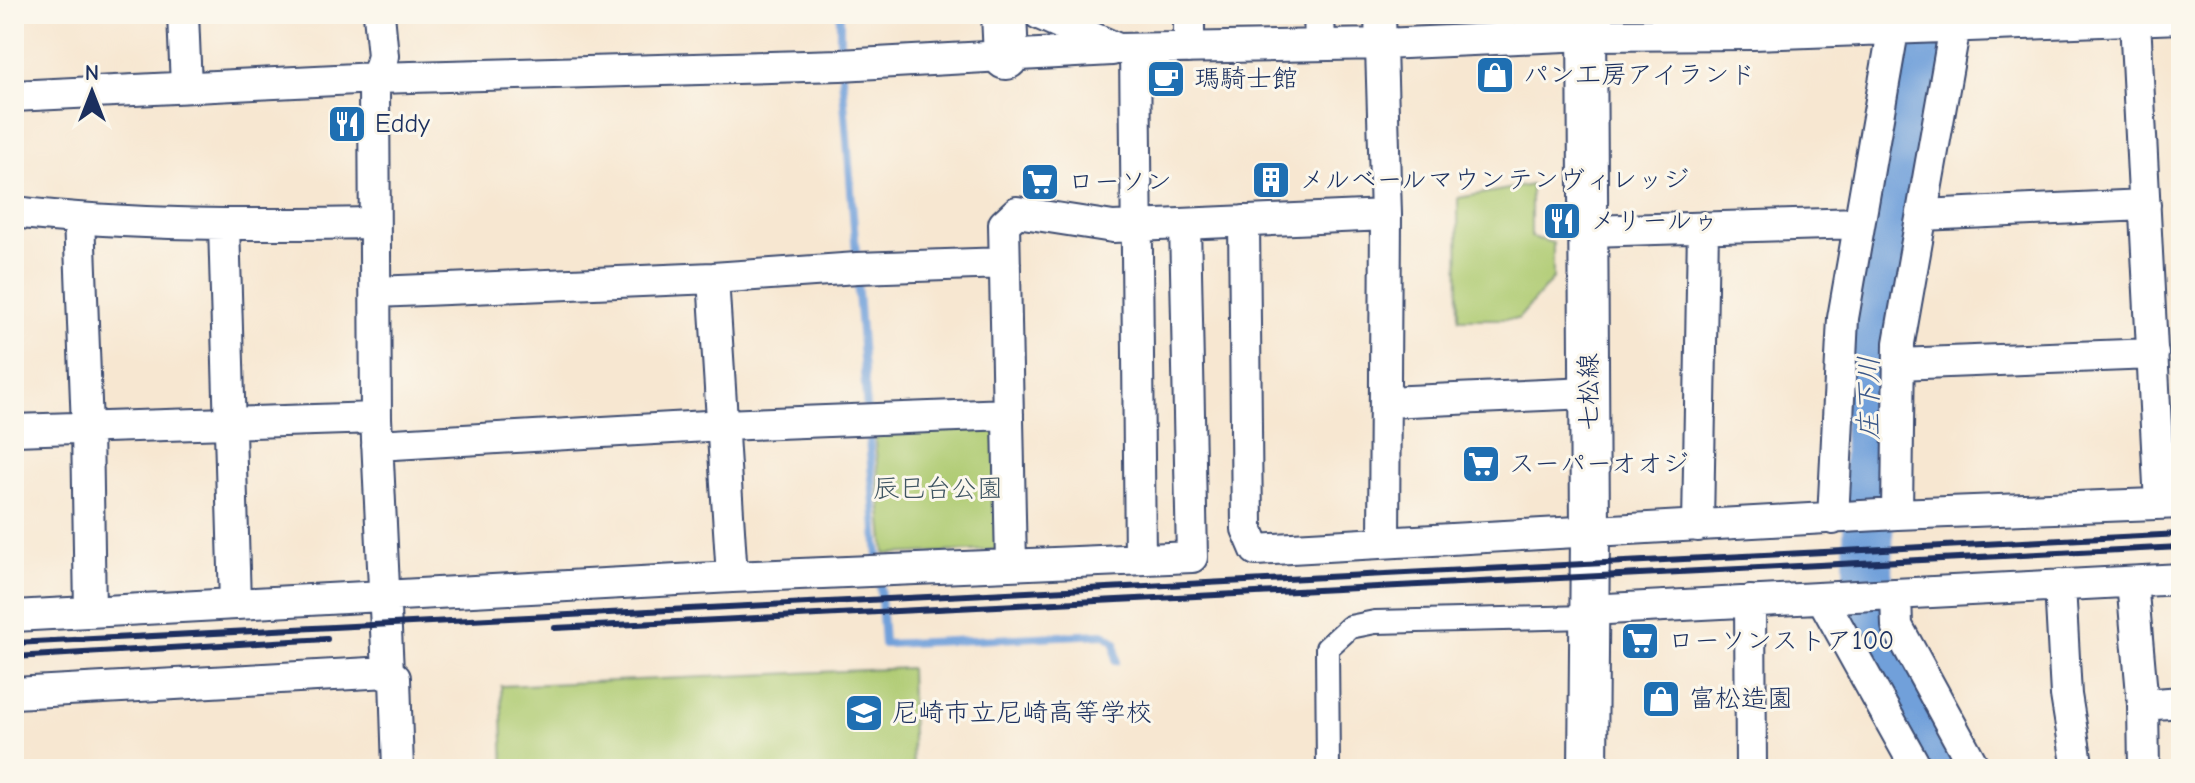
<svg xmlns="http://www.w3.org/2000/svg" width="2195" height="783" font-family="'Comic Neue','Klee One',sans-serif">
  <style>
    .green { fill: #afcb72; stroke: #657d68; stroke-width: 2 }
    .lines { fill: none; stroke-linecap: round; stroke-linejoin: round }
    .stream { stroke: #71a0da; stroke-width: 8 }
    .river { stroke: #71a0da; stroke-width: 50 }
    .pedestrian-casing { stroke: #3c4b6f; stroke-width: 26 }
    .minor-casing { stroke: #3c4b6f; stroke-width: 34 }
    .tertiary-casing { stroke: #3c4b6f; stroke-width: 42 }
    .secondary-casing { stroke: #3c4b6f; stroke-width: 48 }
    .pedestrian { stroke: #fff; stroke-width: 22 }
    .minor { stroke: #fff; stroke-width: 30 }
    .tertiary { stroke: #fff; stroke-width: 38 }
    .secondary { stroke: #fff; stroke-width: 44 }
    .rail { stroke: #1b2f5e; stroke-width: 6 }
    .labels { text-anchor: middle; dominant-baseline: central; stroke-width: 6; stroke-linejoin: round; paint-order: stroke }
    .poi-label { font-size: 26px; fill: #1b2f5e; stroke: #fbf7ec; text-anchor: start }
    .street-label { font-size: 26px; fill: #1b2f5e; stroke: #fbf7ec }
    .park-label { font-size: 26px; fill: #405663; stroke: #fbf7ec }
    .water-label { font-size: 28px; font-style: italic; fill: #395789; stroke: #fbf7ec }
  </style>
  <rect width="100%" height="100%" fill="#fbf7ec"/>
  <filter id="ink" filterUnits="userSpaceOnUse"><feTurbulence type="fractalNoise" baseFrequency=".0125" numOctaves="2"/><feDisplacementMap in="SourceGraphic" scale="16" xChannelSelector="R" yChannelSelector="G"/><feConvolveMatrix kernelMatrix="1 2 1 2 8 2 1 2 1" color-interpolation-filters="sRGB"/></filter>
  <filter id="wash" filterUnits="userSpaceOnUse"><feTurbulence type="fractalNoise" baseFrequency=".006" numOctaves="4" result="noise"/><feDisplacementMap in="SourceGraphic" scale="32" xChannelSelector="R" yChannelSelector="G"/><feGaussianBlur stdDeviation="1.8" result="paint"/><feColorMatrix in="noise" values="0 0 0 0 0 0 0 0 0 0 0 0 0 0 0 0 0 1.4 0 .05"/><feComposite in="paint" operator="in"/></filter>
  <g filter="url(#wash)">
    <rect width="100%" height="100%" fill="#f7e7d1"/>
    <path class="green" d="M1531,185V237L1553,243V279L1518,319H1459L1458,198Z
      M995,425L998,550L885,554L874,428Z
      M910,668L913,769H504L501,686Z"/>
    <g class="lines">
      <path class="stream" d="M840,14V49
        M842,75L856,253
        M857,279L878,557
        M880,584L884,644L1104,634L1115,642L1116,661"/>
      <path class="river" d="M1927,14L1869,337L1868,624L1944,769"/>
    </g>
  </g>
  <g filter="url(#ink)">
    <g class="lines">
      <g class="pedestrian-casing">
        <path id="pedestrian" d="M1328,769L1327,648L1350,627L1375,622L1588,617"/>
      </g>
      <g class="minor-casing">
        <path id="minor" d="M183,14L186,87
          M379,14L383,56L374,87L376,418L388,672
          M1039,14L1118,49L1382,44L1588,35L1753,34L2181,18
          M1189,14V48
          M1319,14L1320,44
          M1380,14L1386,215L1384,541
          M2135,20L2160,504
          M1135,49L1140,559
          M14,96L376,78L840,65L1112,50
          M14,212C134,226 254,225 374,223
          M1922,215L2145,205
          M79,219L87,427L90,612
          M1244,221L1247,529L1256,550L1897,514L2181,503
          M224,225L235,603
          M1589,231L1859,223
          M713,278L732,577
          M376,292L713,278L857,268L1005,263
          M1898,364L2153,354
          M1386,402L1589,393
          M14,430L376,418
          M377,445L724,425L1008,414
          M1897,514L1899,343L1955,26
          M1833,519L1843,318L1896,14
          M1698,526L1703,227
          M1011,565L1004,224L1017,212L1113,227L1386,215
          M2132,582L2143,705L2144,769
          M2060,585L2066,695L2078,769
          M1896,594L1897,626L1975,769
          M1822,598L1917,769
          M1750,601L1751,769
          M1588,610L2181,579
          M14,616L732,577L1192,557L1185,224
          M14,693L388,672L395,678L398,769
          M2143,705L2181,702"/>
      </g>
      <g class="tertiary-casing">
        <path id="tertiary" d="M1587,14L1590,533L1588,769"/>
      </g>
      <g class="secondary-casing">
        <path id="secondary" d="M1004,14L1006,57"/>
      </g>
      <use href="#pedestrian" class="pedestrian"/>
      <use href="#minor" class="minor"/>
      <use href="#tertiary" class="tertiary"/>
      <use href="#secondary" class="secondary"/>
      <path class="rail" d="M555,628L2181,547
        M14,643L2181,534
        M14,657L327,639"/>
    </g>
  </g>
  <defs>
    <g id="shop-square" transform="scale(2)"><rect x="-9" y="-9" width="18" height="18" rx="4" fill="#1f6fb2" stroke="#fbf7ec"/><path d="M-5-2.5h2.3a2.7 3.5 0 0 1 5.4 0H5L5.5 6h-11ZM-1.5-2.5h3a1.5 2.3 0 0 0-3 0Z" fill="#fff"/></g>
    <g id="cafe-square" transform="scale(2)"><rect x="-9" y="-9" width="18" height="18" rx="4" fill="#1f6fb2" stroke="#fbf7ec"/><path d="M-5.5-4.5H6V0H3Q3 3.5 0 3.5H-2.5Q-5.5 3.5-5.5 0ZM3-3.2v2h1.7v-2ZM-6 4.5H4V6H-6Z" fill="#fff"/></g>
    <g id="restaurant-square" transform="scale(2)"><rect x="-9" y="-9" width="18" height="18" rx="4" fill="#1f6fb2" stroke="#fbf7ec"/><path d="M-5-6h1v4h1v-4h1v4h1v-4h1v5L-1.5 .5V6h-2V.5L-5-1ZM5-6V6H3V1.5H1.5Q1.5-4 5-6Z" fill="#fff"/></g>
    <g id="building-square" transform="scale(2)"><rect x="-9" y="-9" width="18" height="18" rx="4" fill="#1f6fb2" stroke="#fbf7ec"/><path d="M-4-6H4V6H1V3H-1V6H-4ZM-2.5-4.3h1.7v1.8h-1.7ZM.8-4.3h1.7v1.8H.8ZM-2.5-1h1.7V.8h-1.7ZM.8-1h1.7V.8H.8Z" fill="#fff"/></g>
    <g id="supermarket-square" transform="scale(2)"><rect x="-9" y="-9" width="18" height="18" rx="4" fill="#1f6fb2" stroke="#fbf7ec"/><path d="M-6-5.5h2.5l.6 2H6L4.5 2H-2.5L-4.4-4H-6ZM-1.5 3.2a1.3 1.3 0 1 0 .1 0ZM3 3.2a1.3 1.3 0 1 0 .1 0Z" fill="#fff"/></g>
    <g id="school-square" transform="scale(2)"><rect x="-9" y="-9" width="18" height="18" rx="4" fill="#1f6fb2" stroke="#fbf7ec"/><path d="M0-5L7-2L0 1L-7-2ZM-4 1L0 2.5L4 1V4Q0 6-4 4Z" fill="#fff"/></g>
  </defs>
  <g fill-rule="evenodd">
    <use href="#shop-square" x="1495" y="75"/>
    <use href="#cafe-square" x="1166" y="79"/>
    <use href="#restaurant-square" x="347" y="124"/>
    <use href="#building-square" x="1271" y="180"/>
    <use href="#supermarket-square" x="1040" y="182"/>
    <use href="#restaurant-square" x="1562" y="221"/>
    <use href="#supermarket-square" x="1481" y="464"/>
    <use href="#supermarket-square" x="1640" y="641"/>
    <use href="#shop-square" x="1661" y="699"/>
    <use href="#school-square" x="864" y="713"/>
  </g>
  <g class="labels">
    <g class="poi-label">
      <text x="1523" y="75">パン工房アイランド</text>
      <text x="1194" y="79">瑪騎士館</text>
      <text x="375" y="124">Eddy</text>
      <text x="1299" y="180">メルベールマウンテンヴィレッジ</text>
      <text x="1068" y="182">ローソン</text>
      <text x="1590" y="221">メリールゥ</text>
      <text x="1509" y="464">スーパーオオジ</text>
      <text x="1668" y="641">ローソンストア100</text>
      <text x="1689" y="699">富松造園</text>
      <text x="892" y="713">尼崎市立尼崎高等学校</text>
    </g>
    <g class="street-label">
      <text transform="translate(1589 392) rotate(-90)">七松線</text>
    </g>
    <g class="park-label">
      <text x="938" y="489">辰巳台公園</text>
    </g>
    <g class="water-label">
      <text transform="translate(1869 398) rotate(-90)">庄下川</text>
    </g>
  </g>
  <rect width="2195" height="783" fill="none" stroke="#fbf7ec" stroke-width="48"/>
  <g transform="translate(92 92)" stroke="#fbf7ec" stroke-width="6" paint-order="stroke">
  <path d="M0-6L14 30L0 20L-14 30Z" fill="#1b2f5e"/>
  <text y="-12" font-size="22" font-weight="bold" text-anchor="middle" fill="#1b2f5e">N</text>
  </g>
</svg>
